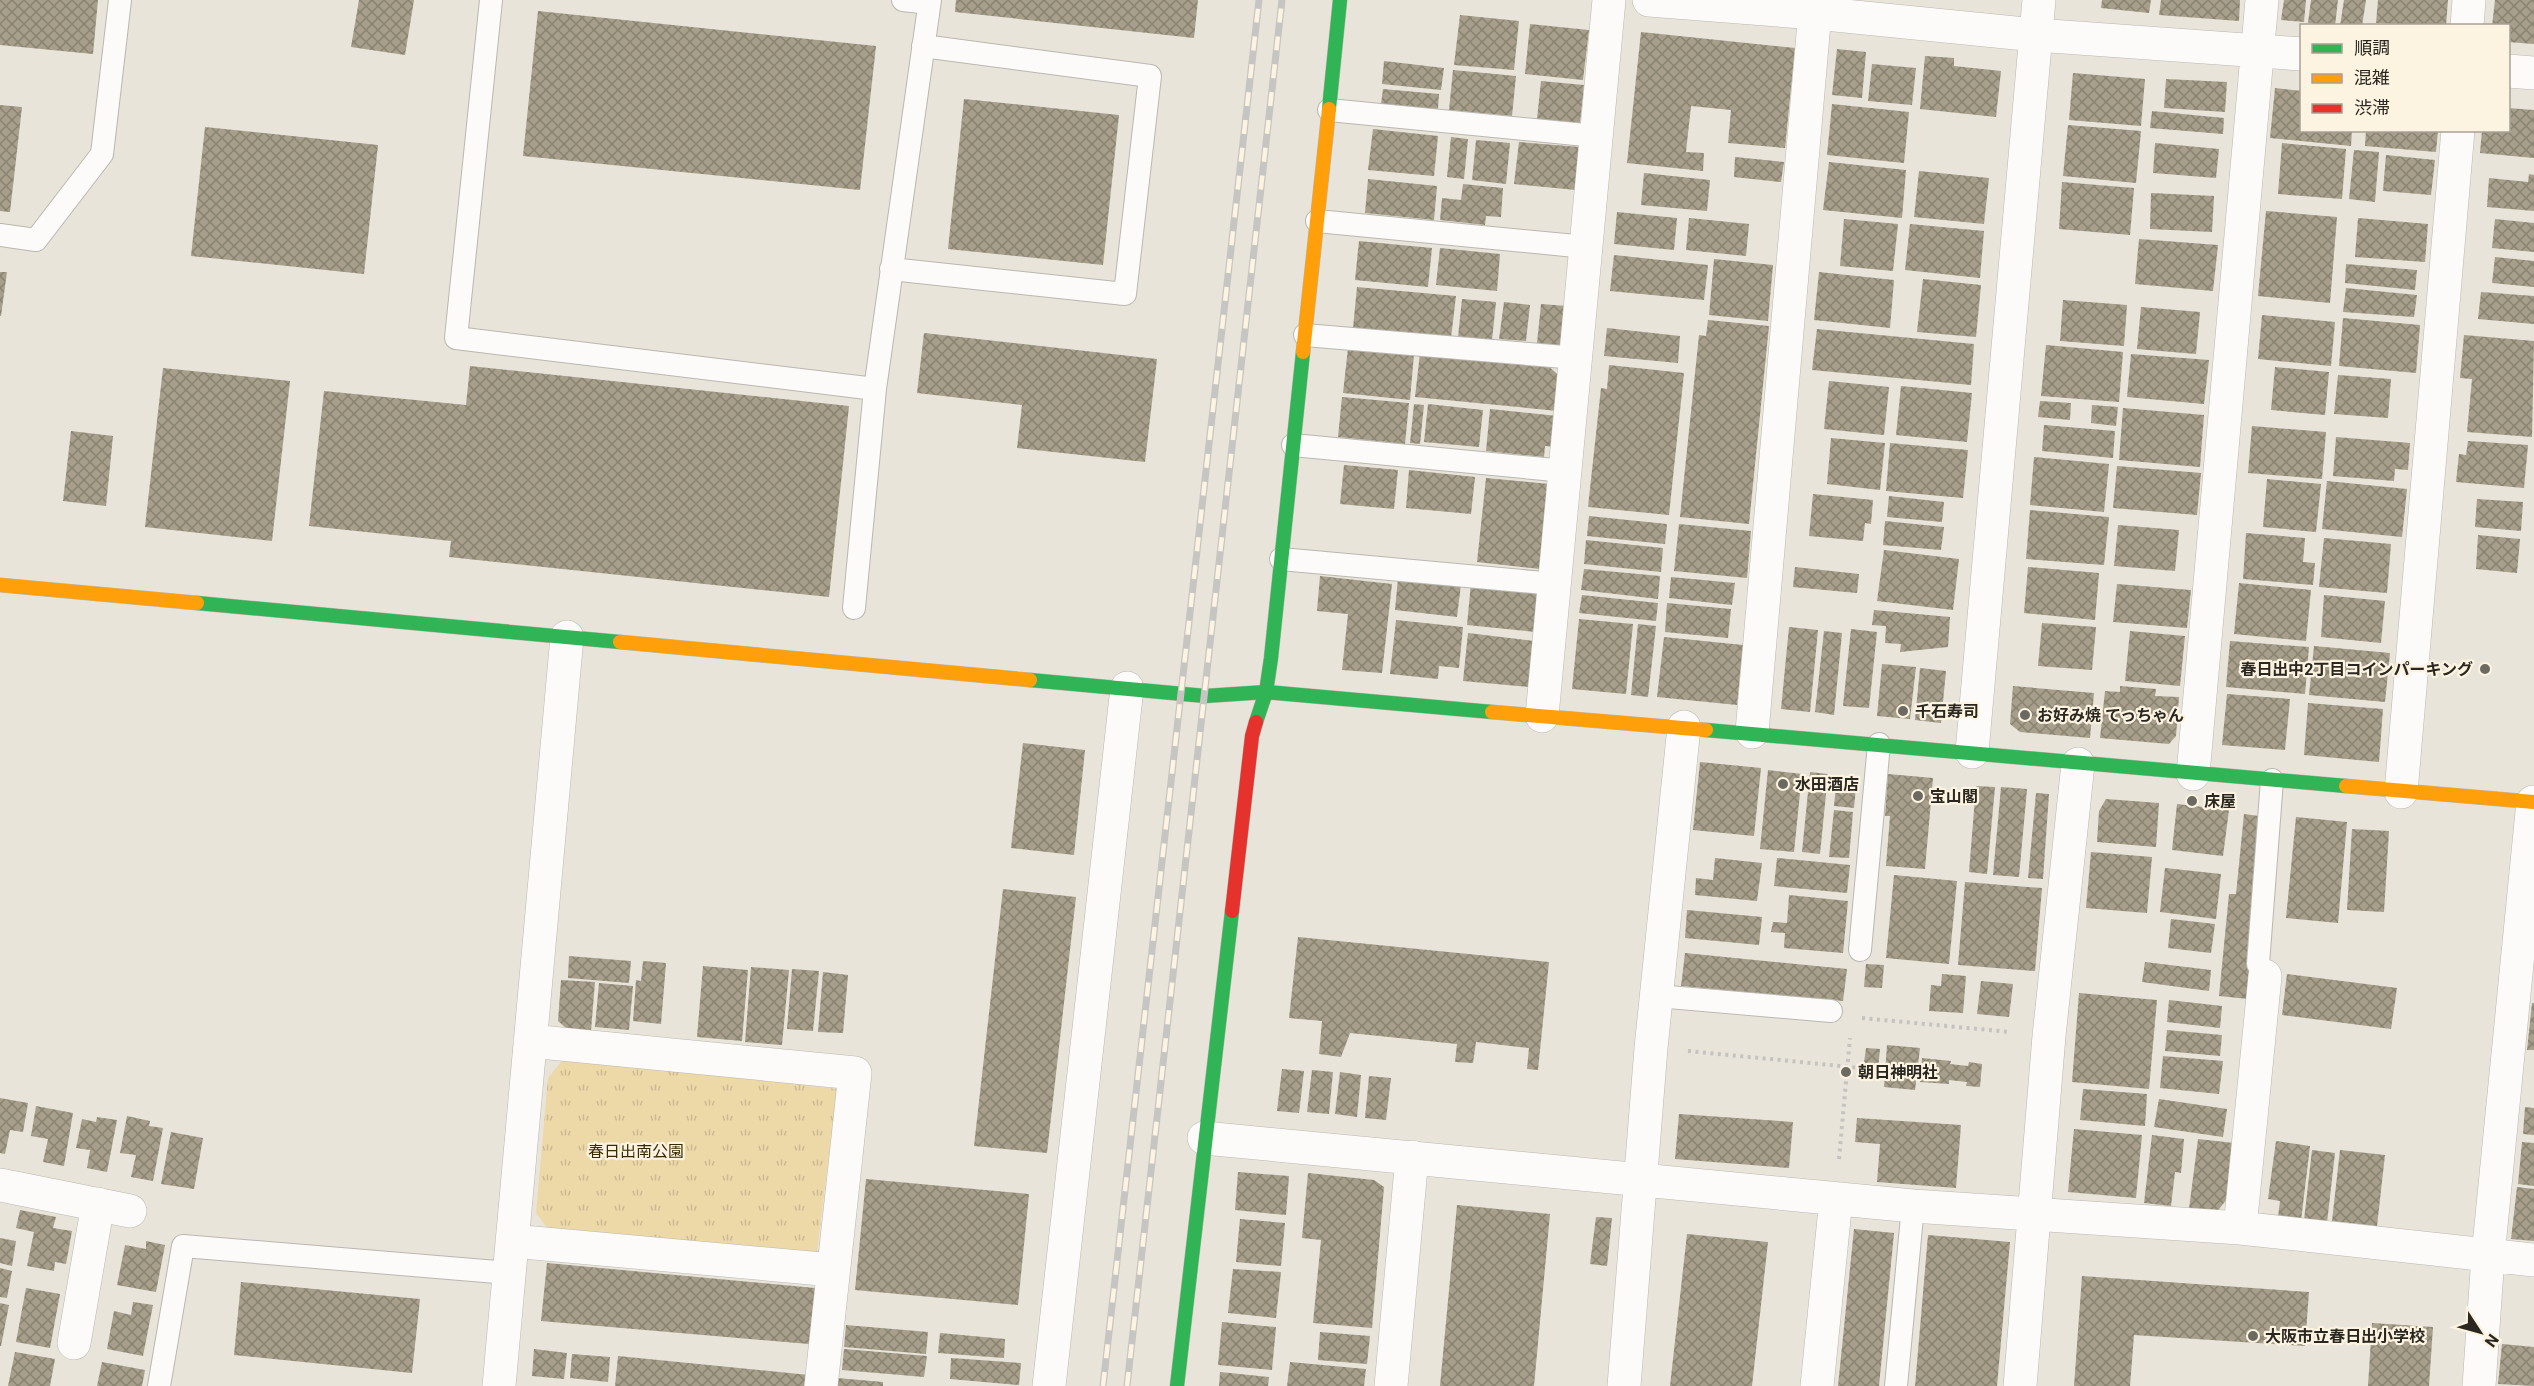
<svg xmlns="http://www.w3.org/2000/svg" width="2534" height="1386" font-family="Roboto,'Noto Sans JP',sans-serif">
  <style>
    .grass { fill: url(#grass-tufts) }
    .building { fill: url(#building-cross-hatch) }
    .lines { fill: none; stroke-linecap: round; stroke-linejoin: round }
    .lane-casing { stroke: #bab7b0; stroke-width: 24 }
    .street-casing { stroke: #bab7b0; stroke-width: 34 }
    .fast-casing { stroke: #bab7b0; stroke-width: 15 }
    .slow-casing { stroke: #bab7b0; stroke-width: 15 }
    .jam-casing { stroke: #bab7b0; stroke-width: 15 }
    .path { stroke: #c5c3bf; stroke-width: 4; stroke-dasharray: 3 4.5; stroke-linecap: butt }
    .lane { stroke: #fcfbf9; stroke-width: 22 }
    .street { stroke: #fcfbf9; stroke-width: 33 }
    .fast { stroke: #30b455; stroke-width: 14 }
    .slow { stroke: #ff9f0a; stroke-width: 14 }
    .jam { stroke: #e5322d; stroke-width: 14 }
    .rail-casing { stroke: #c6c5c2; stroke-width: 7 }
    .rail { stroke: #fcf3e1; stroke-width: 4.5; stroke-dasharray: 14; stroke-linecap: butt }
    .poi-dot { fill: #6c6961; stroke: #fcf3e1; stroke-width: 2 }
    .labels { text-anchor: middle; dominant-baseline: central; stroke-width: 4.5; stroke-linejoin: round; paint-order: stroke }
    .poi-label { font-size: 16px; font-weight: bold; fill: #2a2720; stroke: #fcf3e1; text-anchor: start }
    .park-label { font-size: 16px; fill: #3a2a00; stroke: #fcf3e1 }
  </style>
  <defs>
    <pattern id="grass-tufts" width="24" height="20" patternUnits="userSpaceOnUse" patternTransform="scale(1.5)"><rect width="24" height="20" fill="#edd8a8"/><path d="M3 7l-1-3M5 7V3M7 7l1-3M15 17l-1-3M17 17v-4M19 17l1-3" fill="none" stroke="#cbb990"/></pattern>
    <pattern id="building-cross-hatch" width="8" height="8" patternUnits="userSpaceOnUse" patternTransform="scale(1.5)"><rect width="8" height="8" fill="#a79f8b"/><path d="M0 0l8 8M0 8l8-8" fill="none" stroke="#888271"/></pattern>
  </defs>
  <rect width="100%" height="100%" fill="#e8e4da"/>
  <path class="grass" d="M565,1057L837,1089L817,1252L548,1229L536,1213L548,1078Z"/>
  <path class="building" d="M0,0H98L93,54L0,45Z
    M359,0H414L405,55L351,47Z
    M956,0H1198L1194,38L955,12Z
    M2102,0H2151L2149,13L2101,8Z
    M2161,0H2240L2239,21L2159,15Z
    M2284,0H2306L2304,22L2281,20Z
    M2311,0H2338L2335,26L2308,23Z
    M2344,0H2366L2362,26H2340Z
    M2378,0H2448L2446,26L2376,23Z
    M2495,0H2534V44L2508,42V26H2492Z
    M538,11L876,46L860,190L523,156Z
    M1460,15L1519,21L1514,70L1454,65Z
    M1530,24L1589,30L1583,80L1525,74Z
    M1641,32L1795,48L1785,148L1728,143L1731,110L1691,106L1686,152L1704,153L1703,171L1627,163Z
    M1837,49L1866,52L1862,98L1832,95Z
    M1925,56L1954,58V66L2001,71L1996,117L1920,109Z
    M1384,61L1444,68L1441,90L1382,84Z
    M1872,64L1916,68L1912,105L1868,101Z
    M1453,70L1516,76L1512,116L1449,110Z
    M2073,73L2145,79L2141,126L2069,120Z
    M2166,79L2227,82L2225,112L2164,108Z
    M1541,81L1584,85L1580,123L1537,119Z
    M2275,88L2302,91V130H2352L2351,146L2270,138Z
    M1383,89L1439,94L1438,109L1381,104Z
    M964,99L1119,115L1103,265L948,249Z
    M1832,104L1909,112L1904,163L1827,155Z
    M0,105L22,107L10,212L0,211Z
    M2508,108L2534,110V158L2480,153L2482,130H2508Z
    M2152,111L2224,118L2223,134L2150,128Z
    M2068,125L2141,131L2136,183L2063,176Z
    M205,127L378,145L364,274L191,256Z
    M1373,129L1438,136L1434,176L1368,170Z
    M2366,130H2438L2436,152L2365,146Z
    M1451,137L1468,139L1464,179L1447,177Z
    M1476,140L1510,143L1506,184L1472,180Z
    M1519,142L1580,147L1576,190L1514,184Z
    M2155,143L2219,149L2216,178L2153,173Z
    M2282,143L2346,149L2342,199L2278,194Z
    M2354,150L2379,152L2375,202L2349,199Z
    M2386,155L2435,160L2431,195L2383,191Z
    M1735,157L1784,162L1781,182L1734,177Z
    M1829,162L1906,170L1902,218L1823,210Z
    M1919,171L1989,178L1984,224L1914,217Z
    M1644,173L1710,180L1707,211L1641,205Z
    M2529,174L2534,175V211L2487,207L2489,178L2528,182Z
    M1368,179L1437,186L1434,220L1365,213Z
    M2062,182L2134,188L2130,235L2059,229Z
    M1463,184L1503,188L1501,217L1486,216L1485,225L1440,220L1442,198L1461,200Z
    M2151,193L2214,196L2212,232L2150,229Z
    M2266,211L2337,217L2330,303L2258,296Z
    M1617,212L1677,218L1674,250L1614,244Z
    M1689,218L1749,224L1746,256L1686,250Z
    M2358,218L2428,224L2425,262L2355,257Z
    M1844,219L1898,224L1893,271L1840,266Z
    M2495,219L2534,223V252L2492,248Z
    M1910,224L1984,231L1980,278L1905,270Z
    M2139,239L2218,245L2213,291L2135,284Z
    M1359,241L1432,248L1428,287L1355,280Z
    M1440,248L1500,254L1497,291L1436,285Z
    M1614,255L1708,265L1704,300L1610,291Z
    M2495,257L2534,261V287L2492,283Z
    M1714,259L1773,265L1768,321L1709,315Z
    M2346,264L2417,270L2415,290L2345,283Z
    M0,272H7L1,316H0Z
    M1819,272L1894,280L1890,328L1814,320Z
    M1923,279L1981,285L1976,337L1917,332Z
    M1357,287L1456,296L1451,338L1353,328Z
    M2346,288L2417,295L2414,317L2343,312Z
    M2481,292L2534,296V324L2478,319Z
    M1462,299L1496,302L1492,340L1458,337Z
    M2063,300L2127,305L2124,346L2060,341Z
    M1504,302L1530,305L1526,341L1499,339Z
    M1541,304L1567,306L1563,346L1537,343Z
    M2141,307L2200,312L2196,354L2137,349Z
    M2262,315L2335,322L2331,366L2258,359Z
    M2343,318L2420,325L2416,373L2339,366Z
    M1708,320L1769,326L1749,524L1680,517L1699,335L1706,336Z
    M1607,328L1680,336L1678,363L1604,356Z
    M1817,329L1974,344L1971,385L1812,370Z
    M924,333L1157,359L1145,462L1017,448L1022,405L917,393Z
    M2464,335L2534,341L2532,437L2467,432L2472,379L2460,378Z
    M2046,345L2123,352L2119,402L2041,396Z
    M1348,348L1414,354L1410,400L1343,393Z
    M1420,353L1547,365L1562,378L1558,411L1415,397Z
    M2131,354L2209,360L2204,404L2127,397Z
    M1609,365L1684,373L1669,515L1588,507L1601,388L1607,389Z
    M470,366L849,406L829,597L449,557L451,541L309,526L324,391L466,405Z
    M2275,367L2329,372L2325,415L2271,410Z
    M163,368L290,381L272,541L145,527Z
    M2338,375L2391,379L2388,418L2334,414Z
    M1829,381L1889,387L1884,435L1824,429Z
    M1901,386L1972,393L1967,442L1896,435Z
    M1342,397L1409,403L1405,444L1338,437Z
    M2040,401L2071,403L2070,420L2038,417Z
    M1414,404L1424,405L1420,444L1410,443Z
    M1428,404L1483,410L1479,447L1424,442Z
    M2092,405L2118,407L2116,426L2091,423Z
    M2123,408L2204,415L2200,467L2119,460Z
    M1490,409L1558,416L1555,447L1545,446L1544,457L1486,451Z
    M2044,425L2115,431L2113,458L2042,451Z
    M2252,426L2326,432L2322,479L2248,473Z
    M71,431L113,436L106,506L63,501Z
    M2336,437L2410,443L2408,470L2395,469L2394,481L2333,476Z
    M1831,438L1885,443L1880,490L1827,484Z
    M2468,441L2528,445L2524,488L2456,482L2459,454L2466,455Z
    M1890,443L1968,450L1963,498L1886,491Z
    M2034,457L2109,464L2104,512L2030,505Z
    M1344,465L1398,470L1394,509L1340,504Z
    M2117,466L2201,473L2197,515L2113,508Z
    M1409,470L1475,477L1471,514L1406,508Z
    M1486,478L1549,484L1540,569L1477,562Z
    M2267,479L2321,484L2316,532L2263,527Z
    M2327,481L2407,489L2402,537L2322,529Z
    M1813,494L1873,500L1871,524L1865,523L1863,541L1809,536Z
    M1889,496L1944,502L1942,522L1887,517Z
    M2477,499L2523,502L2521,531L2475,527Z
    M2030,510L2109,517L2104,565L2026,559Z
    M1589,516L1667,524L1665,544L1587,536Z
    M1885,521L1944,527L1941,550L1883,545Z
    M1679,524L1751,531L1747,578L1674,571Z
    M2118,525L2179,530L2175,571L2114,566Z
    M2246,533L2305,538L2303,562L2315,563L2313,585L2243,579Z
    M2478,535L2520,539L2517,573L2476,569Z
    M2324,538L2391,544L2387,593L2319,587Z
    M1586,540L1663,548L1661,572L1584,564Z
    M1884,550L1959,559L1953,610L1877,601Z
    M1795,567L1859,574L1857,593L1793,587Z
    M2028,567L2099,573L2095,620L2024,613Z
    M1584,569L1660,576L1658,599L1581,590Z
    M1320,576L1392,584L1382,673L1342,670L1348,614L1317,611Z
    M1671,577L1735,583L1732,605L1669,598Z
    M1398,578L1461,584L1457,617L1395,610Z
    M1471,583L1539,590L1535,632L1467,625Z
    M2239,583L2311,590L2306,641L2234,634Z
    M2117,584L2191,590L2187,628L2113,622Z
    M1582,595L1658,603L1656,621L1579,613Z
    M2324,595L2385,601L2381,643L2321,637Z
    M1667,603L1731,609L1728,638L1665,632Z
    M1874,610L1950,617L1948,647L1900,652L1901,644L1885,643L1886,626L1872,625Z
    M1579,619L1633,624L1626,694L1572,689Z
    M1396,620L1463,627L1459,668L1439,666L1438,679L1390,674Z
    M2042,623L2096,627L2092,670L2038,666Z
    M1638,624L1656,626L1648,697L1631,695Z
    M1789,627L1818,630L1810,712L1781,709Z
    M1851,629L1877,632L1869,708L1843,706Z
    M1824,631L1842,633L1834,715L1815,712Z
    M2130,631L2185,636L2180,686L2125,681Z
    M1468,633L1534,641L1530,687L1463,681Z
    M1664,637L1743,645L1737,705L1657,697Z
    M2230,641L2309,647L2305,694L2226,687Z
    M2314,646L2390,653L2385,702L2309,695Z
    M1882,664L1916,667L1910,719L1877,716Z
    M1920,668L1946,671L1941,723L1915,720Z
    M2013,686L2094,693L2090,738L2020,732L2010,724Z
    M2120,686L2156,689L2155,696L2179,697L2176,736L2169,744L2100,738L2105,691L2120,692Z
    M2227,694L2290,699L2285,750L2222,745Z
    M2308,703L2383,709L2379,762L2304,755Z
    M1023,743L1085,750L1074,855L1011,848Z
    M1700,762L1761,768L1754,836L1693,830Z
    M1768,770L1802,774L1794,852L1760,849Z
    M1810,772L1828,774L1820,854L1802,852Z
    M1888,774L1933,778L1925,869L1886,866L1890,816H1885Z
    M1837,776L1857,777L1854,808L1834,806Z
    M1976,786L1995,787L1987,874L1969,872Z
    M2001,787L2027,789L2019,877L1993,875Z
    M2036,793L2049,794L2043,879L2028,878Z
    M2106,799L2159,803L2156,847L2097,842L2099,811Z
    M2177,804L2229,810L2223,856L2172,850Z
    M1834,810L1853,812L1849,858L1829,857Z
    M2244,814L2266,817L2248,999L2219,996L2229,894H2236Z
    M2296,817L2347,822L2338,923L2286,918Z
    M2352,829L2389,831L2384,912L2347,910Z
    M2091,852L2152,857L2147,913L2086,908Z
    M1715,858L1762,863L1757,901L1695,895L1696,878L1713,880Z
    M1777,858L1850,865L1847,893L1774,886Z
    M2165,868L2221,874L2216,919L2160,912Z
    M1894,875L1957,881L1949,964L1886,958Z
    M1965,882L2042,888L2035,971L1958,965Z
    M1003,889L1076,897L1047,1153L974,1146Z
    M1789,895L1848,901L1843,953L1784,948L1785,933L1771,932L1773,922L1787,923Z
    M1687,910L1762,917L1759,945L1685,938Z
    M2171,919L2215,924L2211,953L2168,948Z
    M1298,937L1549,962L1538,1070L1527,1069L1529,1048L1476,1042L1473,1063L1455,1062L1457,1044L1350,1033L1341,1057L1319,1054L1322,1021L1289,1018Z
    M1685,953L1847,969L1843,1001L1681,986Z
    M569,956L631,961L629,983L568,978Z
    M643,961L666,963L661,1024L633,1021L636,980L641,981Z
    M2145,962L2211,970L2209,991L2142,982Z
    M1866,964L1884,965L1882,988L1864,987Z
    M703,966L748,970L742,1041L697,1037Z
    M751,967L789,970L782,1045L745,1042Z
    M792,969L819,971L813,1031L787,1029Z
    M823,972L848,975L843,1033L818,1032Z
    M1942,974L1966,976L1963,1013L1929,1011L1931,985L1941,986Z
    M2287,974L2397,988L2391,1029L2282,1015Z
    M561,980L595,982L591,1031L567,1029L558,1021Z
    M1981,981L2013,984L2009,1017L1977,1014Z
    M599,983L633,986L629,1030L595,1027Z
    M2079,993L2157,1000L2149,1089L2072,1082Z
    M2169,1000L2222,1006L2220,1028L2167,1022Z
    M2532,1003H2534V1050H2527Z
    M2167,1030L2222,1035L2220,1056L2165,1051Z
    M1887,1045L1920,1048L1915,1090L1884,1087Z
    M1866,1048L1880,1049L1877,1080L1862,1078Z
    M2163,1056L2223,1061L2219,1094L2160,1088Z
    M1922,1058L1951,1061L1950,1064L1968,1066L1969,1062L1982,1064L1980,1087L1966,1086L1967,1082L1949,1080V1084L1920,1082Z
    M1282,1069L1304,1071L1299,1113L1277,1111Z
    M1312,1070L1333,1072L1329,1114L1307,1112Z
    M1340,1072L1361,1075L1357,1117L1335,1114Z
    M1369,1076L1391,1078L1386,1120L1365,1118Z
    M2083,1089L2147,1094L2145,1126L2080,1120Z
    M0,1098L28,1103L23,1132L10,1130L5,1154L0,1153Z
    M2159,1099L2227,1109L2223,1137L2154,1127Z
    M36,1106L73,1113L64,1166L43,1162L48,1139L31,1136Z
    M2525,1107L2534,1108V1135L2523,1134Z
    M1679,1114L1793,1122L1789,1168L1675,1159Z
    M127,1116L150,1121L149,1126L163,1128L153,1181L131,1177L136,1155L120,1153Z
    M97,1117L117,1120L107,1172L87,1168L90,1150L76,1148L82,1119L96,1122Z
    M1857,1118L1961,1125L1956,1188L1877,1182L1880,1144L1855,1142Z
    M2074,1129L2142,1135L2136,1198L2068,1192Z
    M171,1132L203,1138L194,1189L161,1184Z
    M2152,1135L2184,1139L2181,1173L2175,1172L2171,1206L2144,1203Z
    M2198,1139L2234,1143L2227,1199L2216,1213L2189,1209Z
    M2276,1141L2310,1146L2301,1221L2278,1217L2280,1201L2268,1199Z
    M2522,1142L2534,1143V1186L2518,1184Z
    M2312,1150L2335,1153L2327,1223L2304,1220Z
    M2340,1150L2385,1155L2377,1226L2332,1221Z
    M1238,1172L1289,1176L1286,1215L1235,1210Z
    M1308,1173L1374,1180L1384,1187L1372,1328L1313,1323L1321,1240L1302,1238Z
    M866,1179L1029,1194L1018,1305L855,1290Z
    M2517,1187L2534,1189V1241L2511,1239Z
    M1457,1205L1550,1214L1534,1386H1440Z
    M20,1210L56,1217L53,1228L72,1231L66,1264L55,1262L54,1271L27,1266L34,1232L16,1228Z
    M1596,1217L1612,1218L1607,1266L1590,1264Z
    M1240,1219L1285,1223L1281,1266L1236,1262Z
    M1854,1229L1894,1233L1879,1386H1838Z
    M1687,1234L1768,1242L1752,1386H1670Z
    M1928,1235L2010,1242L1997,1386H1915Z
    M0,1238L16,1241L12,1266L0,1263Z
    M146,1241L165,1245L156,1292L117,1285L125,1245L146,1249Z
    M547,1263L815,1288L809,1344L541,1321Z
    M0,1268L12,1271L7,1298L0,1297Z
    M1233,1269L1281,1272L1276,1318L1228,1313Z
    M2082,1276L2309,1292L2305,1346L2134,1335L2130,1386H2074Z
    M241,1282L420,1299L412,1373L234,1355Z
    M26,1288L60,1294L50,1348L16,1342Z
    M133,1302L153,1305L143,1356L107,1349L114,1311L131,1315Z
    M0,1303L9,1305L1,1346H0Z
    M1222,1322L1276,1327L1272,1370L1218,1365Z
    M2372,1323L2433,1327L2429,1386H2368Z
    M846,1325L928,1332L926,1354L844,1347Z
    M1320,1332L1370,1336L1367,1364L1318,1360Z
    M940,1333L1005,1339L1004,1358L938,1353Z
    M2502,1344L2534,1347V1386L2498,1384Z
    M534,1349L567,1353L564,1379L532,1376Z
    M844,1349L927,1356L924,1377L842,1370Z
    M15,1352L55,1359L50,1386H8Z
    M572,1354L610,1357L608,1382L570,1378Z
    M618,1356L809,1375L808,1386H615Z
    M951,1358L1021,1363L1019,1385L950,1379Z
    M102,1362L145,1370L142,1386H97Z
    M1290,1362L1366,1369L1364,1386H1287Z
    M1220,1372L1269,1377L1268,1386H1219Z
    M837,1378L883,1382V1386H836Z"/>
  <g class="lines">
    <g class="lane-casing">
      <path id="lane" d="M491,0L456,338L875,389L930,0
        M903,0L929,3
        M1329,110L1596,136
        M1317,221L1586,247
        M0,235L36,240L102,154L120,0
        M891,269L1125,294L1150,76L923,46
        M1305,335L1576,358
        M1293,445L1565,471
        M1281,559L1555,584
        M854,608L875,389
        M1860,950L1879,744
        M2265,976L2258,964L2272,780
        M1657,996L1831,1011
        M159,1386L183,1246L509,1273
        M1896,1386L1913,1206"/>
    </g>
    <g class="street-casing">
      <path id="street" d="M1649,0L1815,13L2036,35L2302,54
        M2467,26L2469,0
        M2508,71L2534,73
        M1542,716L1609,0
        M1752,732L1816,0
        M1972,752L2039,0
        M2193,774L2262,0
        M2401,792L2458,130
        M530,1041L855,1073L821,1386
        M1204,1138L1913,1206L2240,1228L2534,1260
        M0,1185L130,1211
        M2240,1228L2265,976
        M512,1241L833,1270
        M74,1343L98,1204
        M499,1386L567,637
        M1049,1386L1127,688
        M1391,1386L1412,1157
        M1624,1386L1651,1048L1684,727
        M1817,1386L1836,1199
        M2020,1386L2049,1036L2078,764
        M2479,1386L2488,1256L2533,802"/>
    </g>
    <g class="fast-casing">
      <path id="fast" d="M1329,109L1340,0
        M197,603L620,642
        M1030,680L1205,696L1266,692L1492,712
        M1256,722L1266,692L1271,658L1303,352
        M1706,730L2346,786
        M1177,1386L1232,911"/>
    </g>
    <g class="slow-casing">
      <path id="slow" d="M1303,352L1329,109
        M0,585L197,603
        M620,642L1030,680
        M1492,712L1706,730
        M2346,786L2534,802"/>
    </g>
    <g class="jam-casing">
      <path id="jam" d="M1232,911L1252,736L1256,722"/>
    </g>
    <path class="path" d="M1862,1018L2010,1032
      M1688,1051L1861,1068
      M1839,1159L1850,1038"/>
    <use href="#lane" class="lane"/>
    <use href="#street" class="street"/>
    <use href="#fast" class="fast"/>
    <use href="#slow" class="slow"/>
    <use href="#jam" class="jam"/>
    <g class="rail-casing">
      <path id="rail" d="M1103,1386L1259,0
        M1127,1386L1282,0"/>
    </g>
    <use href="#rail" class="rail"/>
  </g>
  <g class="poi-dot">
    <circle cx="2485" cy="669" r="6"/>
    <circle cx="1903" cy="711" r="6"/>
    <circle cx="2025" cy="715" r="6"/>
    <circle cx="1783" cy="784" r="6"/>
    <circle cx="1918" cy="796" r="6"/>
    <circle cx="2192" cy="801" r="6"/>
    <circle cx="1846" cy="1072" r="6"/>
    <circle cx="2253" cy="1336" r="6"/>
  </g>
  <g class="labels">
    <g class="poi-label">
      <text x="2473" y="669" text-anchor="end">春日出中2丁目コインパーキング</text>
      <text x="1915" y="711">千石寿司</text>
      <text x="2037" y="715">お好み焼 てっちゃん</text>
      <text x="1795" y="784">水田酒店</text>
      <text x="1930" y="796">宝山閣</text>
      <text x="2204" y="801">床屋</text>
      <text x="1858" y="1072">朝日神明社</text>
      <text x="2265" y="1336">大阪市立春日出小学校</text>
    </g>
    <g class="park-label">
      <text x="636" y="1151">春日出南公園</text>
    </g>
  </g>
  <rect x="2300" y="24" width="210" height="108" fill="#fcf3e1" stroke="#a8a194" stroke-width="1.5"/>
  <rect x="2312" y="44" width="30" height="9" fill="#30b455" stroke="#a8a194" stroke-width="1.5"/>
  <text x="2354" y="54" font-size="18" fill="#2a2720">順調</text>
  <rect x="2312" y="74" width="30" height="9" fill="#ff9f0a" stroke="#a8a194" stroke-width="1.5"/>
  <text x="2354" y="84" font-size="18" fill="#2a2720">混雑</text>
  <rect x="2312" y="104" width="30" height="9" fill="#e5322d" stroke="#a8a194" stroke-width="1.5"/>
  <text x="2354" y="114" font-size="18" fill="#2a2720">渋滞</text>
  <g transform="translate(2480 1332) rotate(126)" stroke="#fcf3e1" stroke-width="4.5" paint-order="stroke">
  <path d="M0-4.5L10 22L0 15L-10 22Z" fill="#2a2720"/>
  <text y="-9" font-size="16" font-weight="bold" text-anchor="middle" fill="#2a2720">N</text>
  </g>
</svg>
